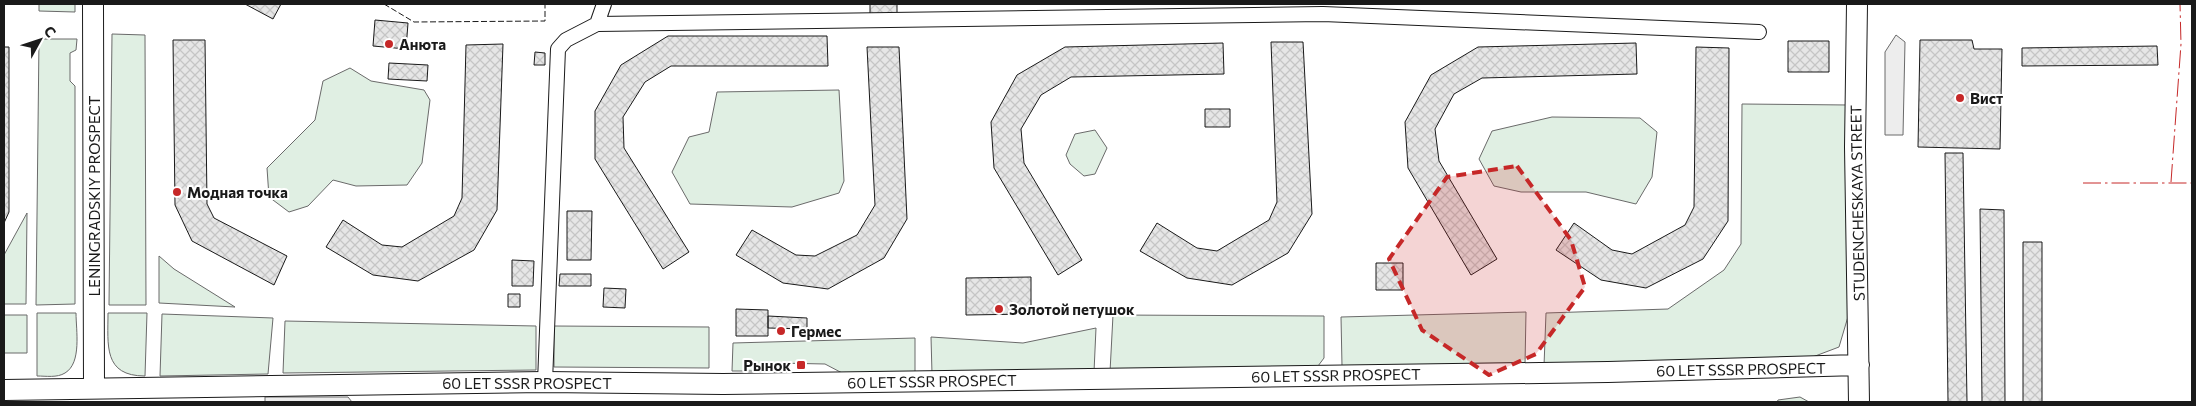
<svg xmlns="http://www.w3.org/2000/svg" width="2196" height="406" font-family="Commissioner,sans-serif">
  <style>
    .green { fill: #e0efe3; stroke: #6a6a6a }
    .parking { fill: #ededed; stroke: #6a6a6a }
    .building { fill: url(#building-cross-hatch); stroke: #1a1a1a }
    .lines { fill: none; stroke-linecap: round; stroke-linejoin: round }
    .street-casing { stroke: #1a1a1a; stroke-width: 16 }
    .secondary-casing { stroke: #1a1a1a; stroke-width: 22 }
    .street { stroke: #fff; stroke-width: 14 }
    .secondary { stroke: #fff; stroke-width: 20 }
    .fence { stroke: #1a1a1a; stroke-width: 1; stroke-dasharray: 6 2.5; stroke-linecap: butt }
    .power { stroke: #c62828; stroke-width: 1; stroke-dasharray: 18 4 2.5 4; stroke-linecap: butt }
    .marked { fill: #c62828; fill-opacity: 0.2; stroke: #c62828; stroke-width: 4; stroke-dasharray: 10 6; stroke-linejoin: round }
    .poi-dot { fill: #c62828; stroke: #fff; stroke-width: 2 }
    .labels { text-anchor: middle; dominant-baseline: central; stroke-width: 4; stroke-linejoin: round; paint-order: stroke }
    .poi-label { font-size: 15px; font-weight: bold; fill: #1a1a1a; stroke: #fff; text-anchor: start }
    .street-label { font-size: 15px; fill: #1a1a1a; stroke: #fff }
  </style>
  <defs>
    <pattern id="building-cross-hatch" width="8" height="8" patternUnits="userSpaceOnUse" patternTransform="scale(1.25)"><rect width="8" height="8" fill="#e6e6e6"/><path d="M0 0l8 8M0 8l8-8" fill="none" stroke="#c5c5c5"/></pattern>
  </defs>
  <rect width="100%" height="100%" fill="#fff"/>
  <path class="green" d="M39,4H75V12L39,11Z
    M112,34L145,35L146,305H109Z
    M39,39H77L76,50L70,53V81L75,86V304L36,305Z
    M350,68L371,81L424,90L430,100L422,163L407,185L356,186L333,180L308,206L289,212L269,197L267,168L315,120L323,81Z
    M839,90L844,181L839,193L792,207L690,204L672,172L689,137L709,132L717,92Z
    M1742,104L1849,105L1855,293L1839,347L1802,361L1544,366L1546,313L1668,309L1724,270L1741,244Z
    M1552,117L1640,118L1657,132L1652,177L1636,204L1586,192H1521L1494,186L1479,159L1492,131Z
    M1095,130L1107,148L1095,174L1084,176L1070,164L1066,155L1075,134Z
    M27,213L26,304H4V255Z
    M159,256L174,269L235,307L159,303Z
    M1526,312L1525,365L1342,366L1341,317Z
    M37,313H76C76,330 82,363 65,373C57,378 46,376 37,376Z
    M108,313H147L145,376C103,376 108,345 108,313Z
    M162,314L273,318L268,374L160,376Z
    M4,315H27V353H4Z
    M1113,315L1324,316V358L1315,370L1110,372Z
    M285,321L536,326V370L283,373Z
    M554,326L709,327V368L554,367Z
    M1096,328L1094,372L932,374L931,337L1023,343Z
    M915,338V374H844L825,364L778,363L762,371H732L733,343Z
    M1800,397L1809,402H1777L1778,400Z"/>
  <path class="parking" d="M1896,35L1905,42L1903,135H1885V52Z
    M265,397H348L352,402H265Z"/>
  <path class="building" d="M245,4H281L273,19Z
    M870,4H897V15H870Z
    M375,20L408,23L406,49L373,46Z
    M668,36H827L828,66H671L645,82L623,117L624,148L689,252L663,269L595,159V111L621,65Z
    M173,40H205L207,204L214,218L287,256L274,285L192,241L175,205Z
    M1920,40H1972L1974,49H2002L2000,149L1918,147Z
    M1788,41H1829V72H1788Z
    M1271,42H1303L1312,214L1288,253L1232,285L1187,278L1140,251L1157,223L1197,248L1217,251L1269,220L1277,202Z
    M1223,43L1224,74L1071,77L1041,95L1021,129L1024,163L1082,260L1058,275L994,168L991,122L1017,75L1065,47Z
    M1636,43L1637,74L1482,78L1454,94L1435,129L1439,161L1497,259L1471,275L1408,168L1405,122L1431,75L1478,47Z
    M503,44L497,210L474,250L418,281L373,275L326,247L343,220L382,245L402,247L454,216L462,198L466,45Z
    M2157,46L2158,65L2022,66V48Z
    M4,47H9V212L4,223Z
    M867,47H899L907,219L884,258L828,289L783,283L736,255L752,230L796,255L815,256L857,235L875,205Z
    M1696,47L1729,48L1728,221L1703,259L1646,288L1601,280L1556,250L1574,223L1612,250L1632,254L1685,225L1694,207Z
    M535,52L545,53V65H534Z
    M389,63L428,65L427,81L388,79Z
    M1205,109H1230V127H1205Z
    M1945,153H1963L1967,402H1948Z
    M1980,209L2004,210L2005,402H1982Z
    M567,211H592L591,260H567Z
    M2023,242H2042V402H2023Z
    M512,260L534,261L533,286H512Z
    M1376,263H1403V290H1376Z
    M560,274H591V286H559Z
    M1031,277V314L966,315V278Z
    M604,288L626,289L625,308L603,307Z
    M508,294H520V307H508Z
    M736,309L768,310V336H736Z
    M768,316L807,318V329L768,328Z"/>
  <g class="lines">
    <g class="street-casing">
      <path id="street" d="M597,24L604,4
        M545,382L558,49L566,40L597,24L1323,14L1759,32"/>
    </g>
    <g class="secondary-casing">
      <path id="secondary" d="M93,4L94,388
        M1857,4L1855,147L1859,402
        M4,390L545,382L723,384L1608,372L1859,365"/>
    </g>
    <use href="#street" class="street"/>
    <use href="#secondary" class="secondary"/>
    <path class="fence" d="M384,4L414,22L545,21V4
      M1548,4H1624"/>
    <path class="power" d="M2171,182L2181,44L2180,4
      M2083,183H2192"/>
  </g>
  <path class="marked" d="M1517,166L1571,240L1585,287L1536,354L1489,375L1422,330L1389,259L1447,177Z"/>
  <g class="poi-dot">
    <circle cx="389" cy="44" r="5"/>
    <circle cx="1960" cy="98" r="5"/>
    <circle cx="177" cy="192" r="5"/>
    <circle cx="999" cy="309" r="5"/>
    <circle cx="781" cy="331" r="5"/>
    <rect x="796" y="360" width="10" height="10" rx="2.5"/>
  </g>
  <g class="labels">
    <g class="poi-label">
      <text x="399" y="44">Анюта</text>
      <text x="1970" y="98">Вист</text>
      <text x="187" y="192">Модная точка</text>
      <text x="1009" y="309">Золотой петушок</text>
      <text x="791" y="331">Гермес</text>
      <text x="791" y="365" text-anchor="end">Рынок</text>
    </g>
    <g class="street-label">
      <text transform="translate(94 196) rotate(-90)">LENINGRADSKIY PROSPECT</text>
      <text transform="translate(1857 203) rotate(-91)">STUDENCHESKAYA STREET</text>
      <text transform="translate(1741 369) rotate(-1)">60 LET SSSR PROSPECT</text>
      <text transform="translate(1336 375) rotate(-1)">60 LET SSSR PROSPECT</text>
      <text transform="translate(932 381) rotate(-1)">60 LET SSSR PROSPECT</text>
      <text x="527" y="383">60 LET SSSR PROSPECT</text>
    </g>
  </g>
  <rect width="2196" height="406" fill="none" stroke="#1a1a1a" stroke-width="10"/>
  <g transform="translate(40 40) rotate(50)" stroke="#ffffff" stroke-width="4" paint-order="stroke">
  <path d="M0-4L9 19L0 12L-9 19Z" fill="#1a1a1a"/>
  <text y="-8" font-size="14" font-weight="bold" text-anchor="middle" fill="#1a1a1a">С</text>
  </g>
</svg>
